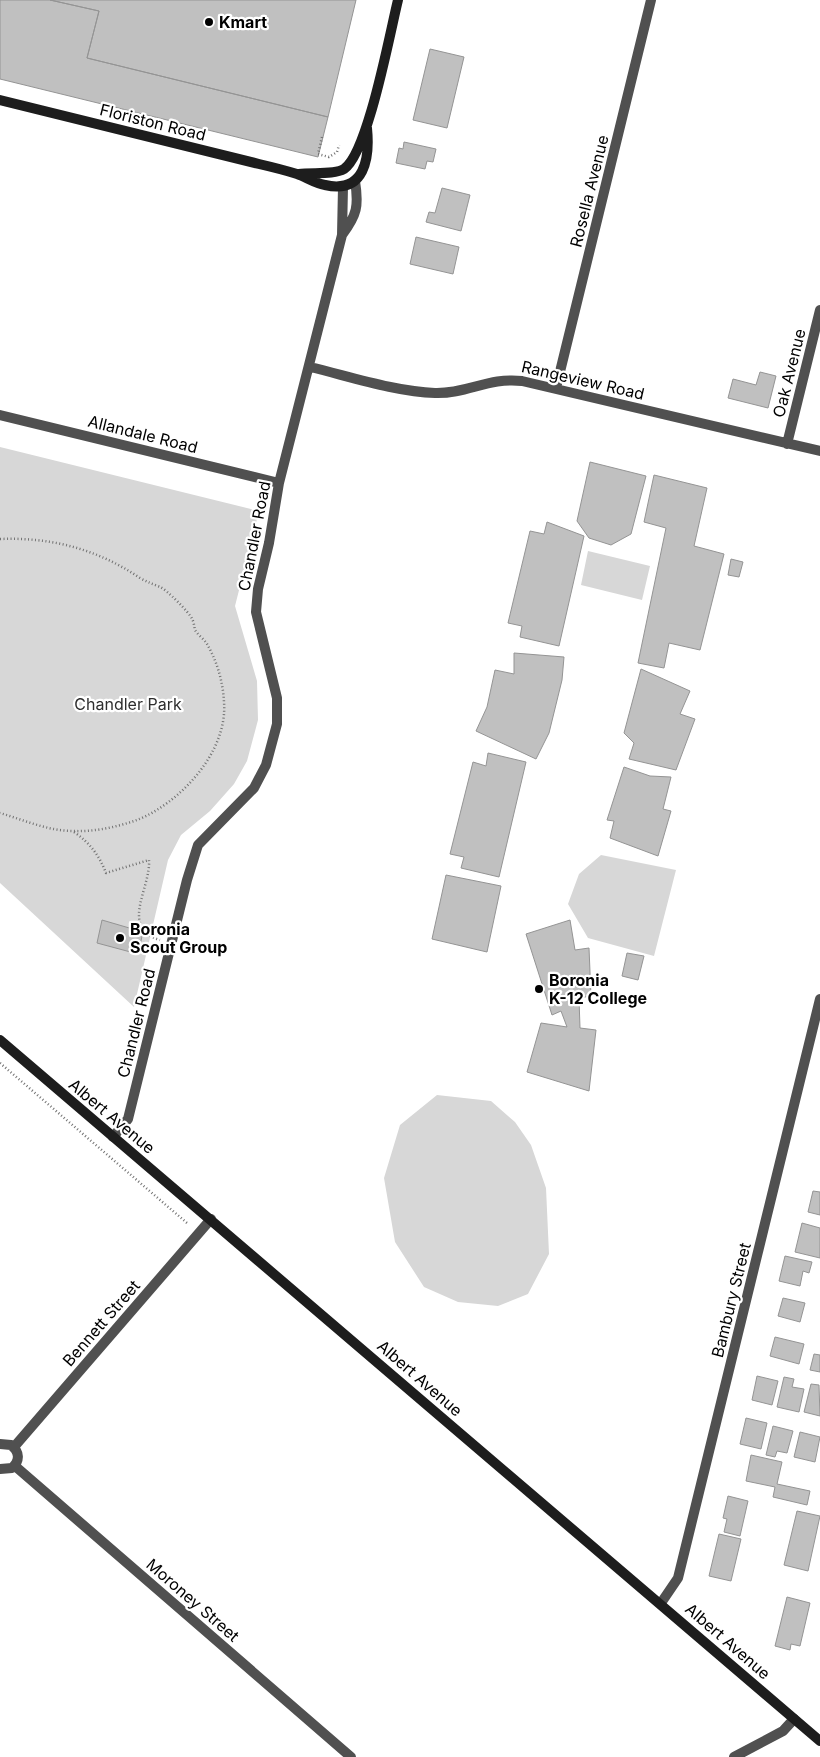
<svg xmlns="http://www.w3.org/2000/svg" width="820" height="1757" font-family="Inter,sans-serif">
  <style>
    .green { fill: #d7d7d7 }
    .building { fill: #c0c0c0; stroke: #949494 }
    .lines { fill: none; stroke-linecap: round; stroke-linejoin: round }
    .path { stroke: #727272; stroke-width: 2.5; stroke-dasharray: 1 2.5; stroke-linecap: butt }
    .minor { stroke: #505050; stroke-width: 10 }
    .secondary { stroke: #1d1d1d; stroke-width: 10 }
    .poi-dot { fill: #000; stroke: #fff; stroke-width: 2 }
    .labels { text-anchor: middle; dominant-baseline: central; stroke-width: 4.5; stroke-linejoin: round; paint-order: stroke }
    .poi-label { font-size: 16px; font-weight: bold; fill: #000; stroke: #fff; text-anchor: start }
    .street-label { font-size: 16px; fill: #000; stroke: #fff }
    .park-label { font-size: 16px; fill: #2e2e2e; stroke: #fff }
  </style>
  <rect width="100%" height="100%" fill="#fff"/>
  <path class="green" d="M0,447L259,511L235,606L257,681L258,720L247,761L234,784L210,811L181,835L168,860L134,1007L0,883Z
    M588,551L650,566L642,600L581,585Z
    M601,855L676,870L654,956L588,938L568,904L579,874Z
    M437,1095L491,1101L515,1122L531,1145L546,1188L549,1254L528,1294L498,1306L458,1302L424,1287L395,1242L384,1178L400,1125Z"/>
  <path class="building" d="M0,0H50L99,11L87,58L328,117L318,157L0,79Z
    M50,0H356L328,117L87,58L99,11Z
    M430,49L464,57L447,128L413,120Z
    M404,142L436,149L433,162L427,161L425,169L396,163L399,148L403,149Z
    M442,188L470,195L461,231L426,222L429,212L435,213Z
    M416,237L459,247L453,274L410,264Z
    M760,372L776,376L768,408L728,398L733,379L756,385Z
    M590,462L646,476L631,534L611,545L589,538L577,521Z
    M654,475L707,488L694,546L724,554L700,650L669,643L664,668L638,663L666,528L644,522Z
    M547,522L584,536L559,646L520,637L522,626L508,623L530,531L544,534Z
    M731,559L743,562L739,577L728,575Z
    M514,653L564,657L562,680L549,733L536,759L476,731L487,707L495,670L514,674Z
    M641,669L690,691L680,714L695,719L676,770L629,759L634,743L624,733Z
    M488,753L526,762L499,877L461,868L464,857L450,854L473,762L486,766Z
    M624,767L650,776L671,777L663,809L671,811L658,856L610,838L614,821L607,820Z
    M446,875L501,886L487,952L432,939Z
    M102,920L143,932L138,954L97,943Z
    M570,920L575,950L589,948L591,996L579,998L580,1028L596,1030L589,1091L527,1072L541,1023L567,1027L561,1011L552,1015L526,934Z
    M627,953L644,956L638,980L622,976Z
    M813,1191L820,1192V1215L808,1212Z
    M802,1223L820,1228V1258L795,1252Z
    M785,1256L812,1262L809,1273L803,1271L800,1286L779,1281Z
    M783,1298L805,1303L800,1322L778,1316Z
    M775,1337L804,1344L799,1364L770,1356Z
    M814,1354L820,1355V1372L810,1370Z
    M757,1376L778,1381L772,1405L752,1400Z
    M784,1377L794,1379L792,1387L804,1389L799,1412L777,1407Z
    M811,1384L819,1385L820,1416L804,1412Z
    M746,1418L767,1423L761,1449L740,1444Z
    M773,1426L793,1431L787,1453L777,1451L775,1457L766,1455Z
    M800,1432L820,1437L815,1462L794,1457Z
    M751,1455L782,1462L777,1484L810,1491L807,1505L773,1497L775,1487L746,1481Z
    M728,1496L748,1501L740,1536L724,1532L727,1519L723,1518Z
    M797,1511L820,1516L808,1571L784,1565Z
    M719,1534L741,1539L731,1581L709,1576Z
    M787,1597L810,1603L800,1646L791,1644L790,1650L775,1646Z"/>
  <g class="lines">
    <path class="path" d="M322,137L318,154L329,157L337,152L339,145
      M0,539C51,537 97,549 140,578C147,582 153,584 160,587C166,589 190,613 192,619C194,622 194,626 195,630C198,635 204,639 207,644C217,661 223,682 224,702C228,752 180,803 137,820C117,827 94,832 73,831C48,831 24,820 0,813
      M74,832C90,843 99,855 106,873L149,860C151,888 119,928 160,940
      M0,1063L187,1223"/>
    <path class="minor" d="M342,235C357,215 359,206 355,181
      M310,367C348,376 397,392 435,393C467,394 489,377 522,381L820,451
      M556,388L651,0
      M0,415L279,483
      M787,444L820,310
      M113,1137L128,1119L187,880L198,845L254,788L266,765L277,724V698L256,612L258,589L269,543L279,483L342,235L343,187
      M0,1444L11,1445C20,1452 20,1461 12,1468L0,1469
      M14,1447L211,1219
      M15,1466L351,1757
      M661,1603L678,1578L820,999
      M734,1757L783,1731L794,1719"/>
    <path class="secondary" d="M0,100L259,164C272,167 284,170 297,174C306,177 314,183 325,185C365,194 370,158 367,128
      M299,174C311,172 334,175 344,169C368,153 390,32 398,0
      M0,1040L820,1741"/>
  </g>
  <g class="poi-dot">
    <circle cx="209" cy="22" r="5"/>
    <circle cx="120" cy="938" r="5"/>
    <circle cx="539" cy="989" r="5"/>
  </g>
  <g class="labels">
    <g class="poi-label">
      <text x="219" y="22">Kmart</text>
      <text x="130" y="929">Boronia<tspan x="130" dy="18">Scout Group</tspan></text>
      <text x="549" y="980">Boronia<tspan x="549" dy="18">K-12 College</tspan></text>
    </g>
    <g class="street-label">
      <text transform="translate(153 122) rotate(14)">Floriston Road</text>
      <text transform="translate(589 191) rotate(-76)">Rosella Avenue</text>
      <text transform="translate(789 373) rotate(-76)">Oak Avenue</text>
      <text transform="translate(583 380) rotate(13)">Rangeview Road</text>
      <text transform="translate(143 434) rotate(14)">Allandale Road</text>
      <text transform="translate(254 536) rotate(-79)">Chandler Road</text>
      <text transform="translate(136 1023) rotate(-76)">Chandler Road</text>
      <text transform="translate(112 1116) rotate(40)">Albert Avenue</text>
      <text transform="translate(731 1300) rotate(-76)">Bambury Street</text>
      <text transform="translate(101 1323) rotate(-49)">Bennett Street</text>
      <text transform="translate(420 1378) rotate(41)">Albert Avenue</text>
      <text transform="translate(193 1600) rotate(41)">Moroney Street</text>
      <text transform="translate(728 1641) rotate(41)">Albert Avenue</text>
    </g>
    <g class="park-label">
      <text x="128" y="704">Chandler Park</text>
    </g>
  </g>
</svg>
